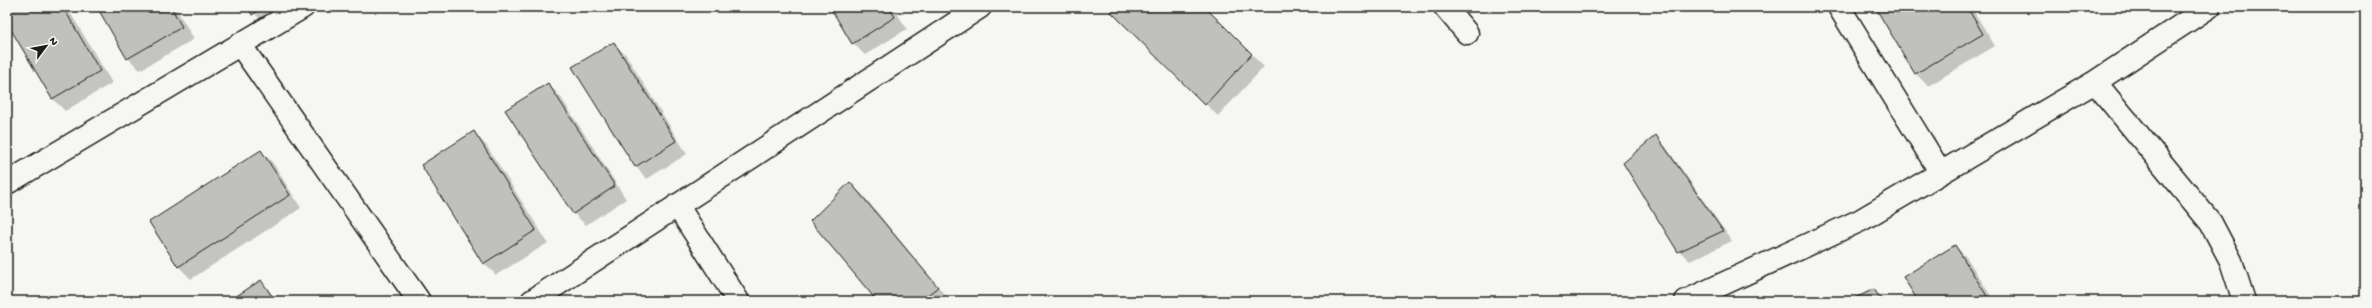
<svg xmlns="http://www.w3.org/2000/svg" width="2372" height="308" font-family="'Gochi Hand',sans-serif">
  <style>
    .shadow { fill: #0003 }
    .building { fill: #c0c0bd; stroke: #1c1c1c }
    .lines { fill: none; stroke-linecap: round; stroke-linejoin: round }
    .minor-casing { stroke: #1c1c1c; stroke-width: 25 }
    .minor { stroke: #f6f6f2; stroke-width: 22 }
  </style>
  <rect width="100%" height="100%" fill="#f6f6f2"/>
  <filter id="ink" filterUnits="userSpaceOnUse"><feTurbulence type="fractalNoise" baseFrequency=".025" numOctaves="2"/><feDisplacementMap in="SourceGraphic" scale="8" xChannelSelector="R" yChannelSelector="G"/><feConvolveMatrix kernelMatrix="1 2 1 2 8 2 1 2 1" color-interpolation-filters="sRGB"/></filter>
  <g filter="url(#ink)">
    <path class="shadow" d="M7,7H67L112,83L65,111L53,99L7,21Z
      M98,7H175L194,39L140,70L128,58Z
      M249,7H291L264,24Z
      M831,7H893L907,29L865,55L853,43Z
      M1117,7H1204L1264,67L1218,116L1113,12Z
      M1876,7H1971L1995,46L1928,86L1916,74Z
      M613,43L626,55L687,154L647,179L635,166Z
      M548,84L560,96L626,199L586,225L573,213Z
      M474,133L486,145L548,243L496,275L484,263Z
      M1656,136L1666,147L1732,241L1690,261L1679,251Z
      M261,151L273,163L301,208L191,279L179,267L150,222Z
      M850,183L863,195L949,300L879,301Z
      M1955,246L1967,258L1994,301H1919Z
      M261,281L278,301H231Z
      M1874,290L1885,301H1851Z"/>
    <path class="building" d="M7,7H63L100,71L52,99L7,23Z
      M97,7H171L182,27L127,59Z
      M248,7H265L252,15Z
      M830,7H889L895,17L852,44Z
      M1116,7H1205L1252,54L1205,105L1111,12Z
      M1875,7H1967L1983,34L1915,74Z
      M614,42L676,141L635,167L572,67Z
      M548,83L615,186L573,214L505,110Z
      M474,131L536,230L483,264L421,165Z
      M1656,135L1723,231L1678,252L1623,163Z
      M261,150L290,195L178,267L149,222Z
      M850,182L938,287L920,301H877L810,221Z
      M1955,245L1990,301H1918L1903,277Z
      M261,280L275,301H229Z
      M1874,289L1882,301H1849Z"/>
    <g class="lines">
      <g class="minor-casing">
        <path id="minor" d="M1445,7L1467,33
          M1839,7L1941,173
          M241,46L419,301
          M2095,82L2211,223L2231,261L2244,301
          M7,183L303,7
          M677,205L738,301
          M532,301L980,7
          M1686,301L1861,220L2095,82L2209,7"/>
      </g>
      <use href="#minor" class="minor"/>
    </g>
  </g>
  <rect width="2372" height="308" fill="none" stroke="#f6f6f2" stroke-width="24"/>
  <rect x="12" y="12" width="2348" height="284" fill="none" stroke="#1c1c1c" stroke-width="1.5" filter="url(#ink)"/>
  <g transform="translate(46 46) rotate(58)" stroke="#f6f6f2" stroke-width="3" paint-order="stroke">
  <path d="M0-3L7 15L0 10L-7 15Z" fill="#1c1c1c"/>
  <text y="-6" font-size="11" font-weight="bold" text-anchor="middle" fill="#1c1c1c">N</text>
  </g>
</svg>
